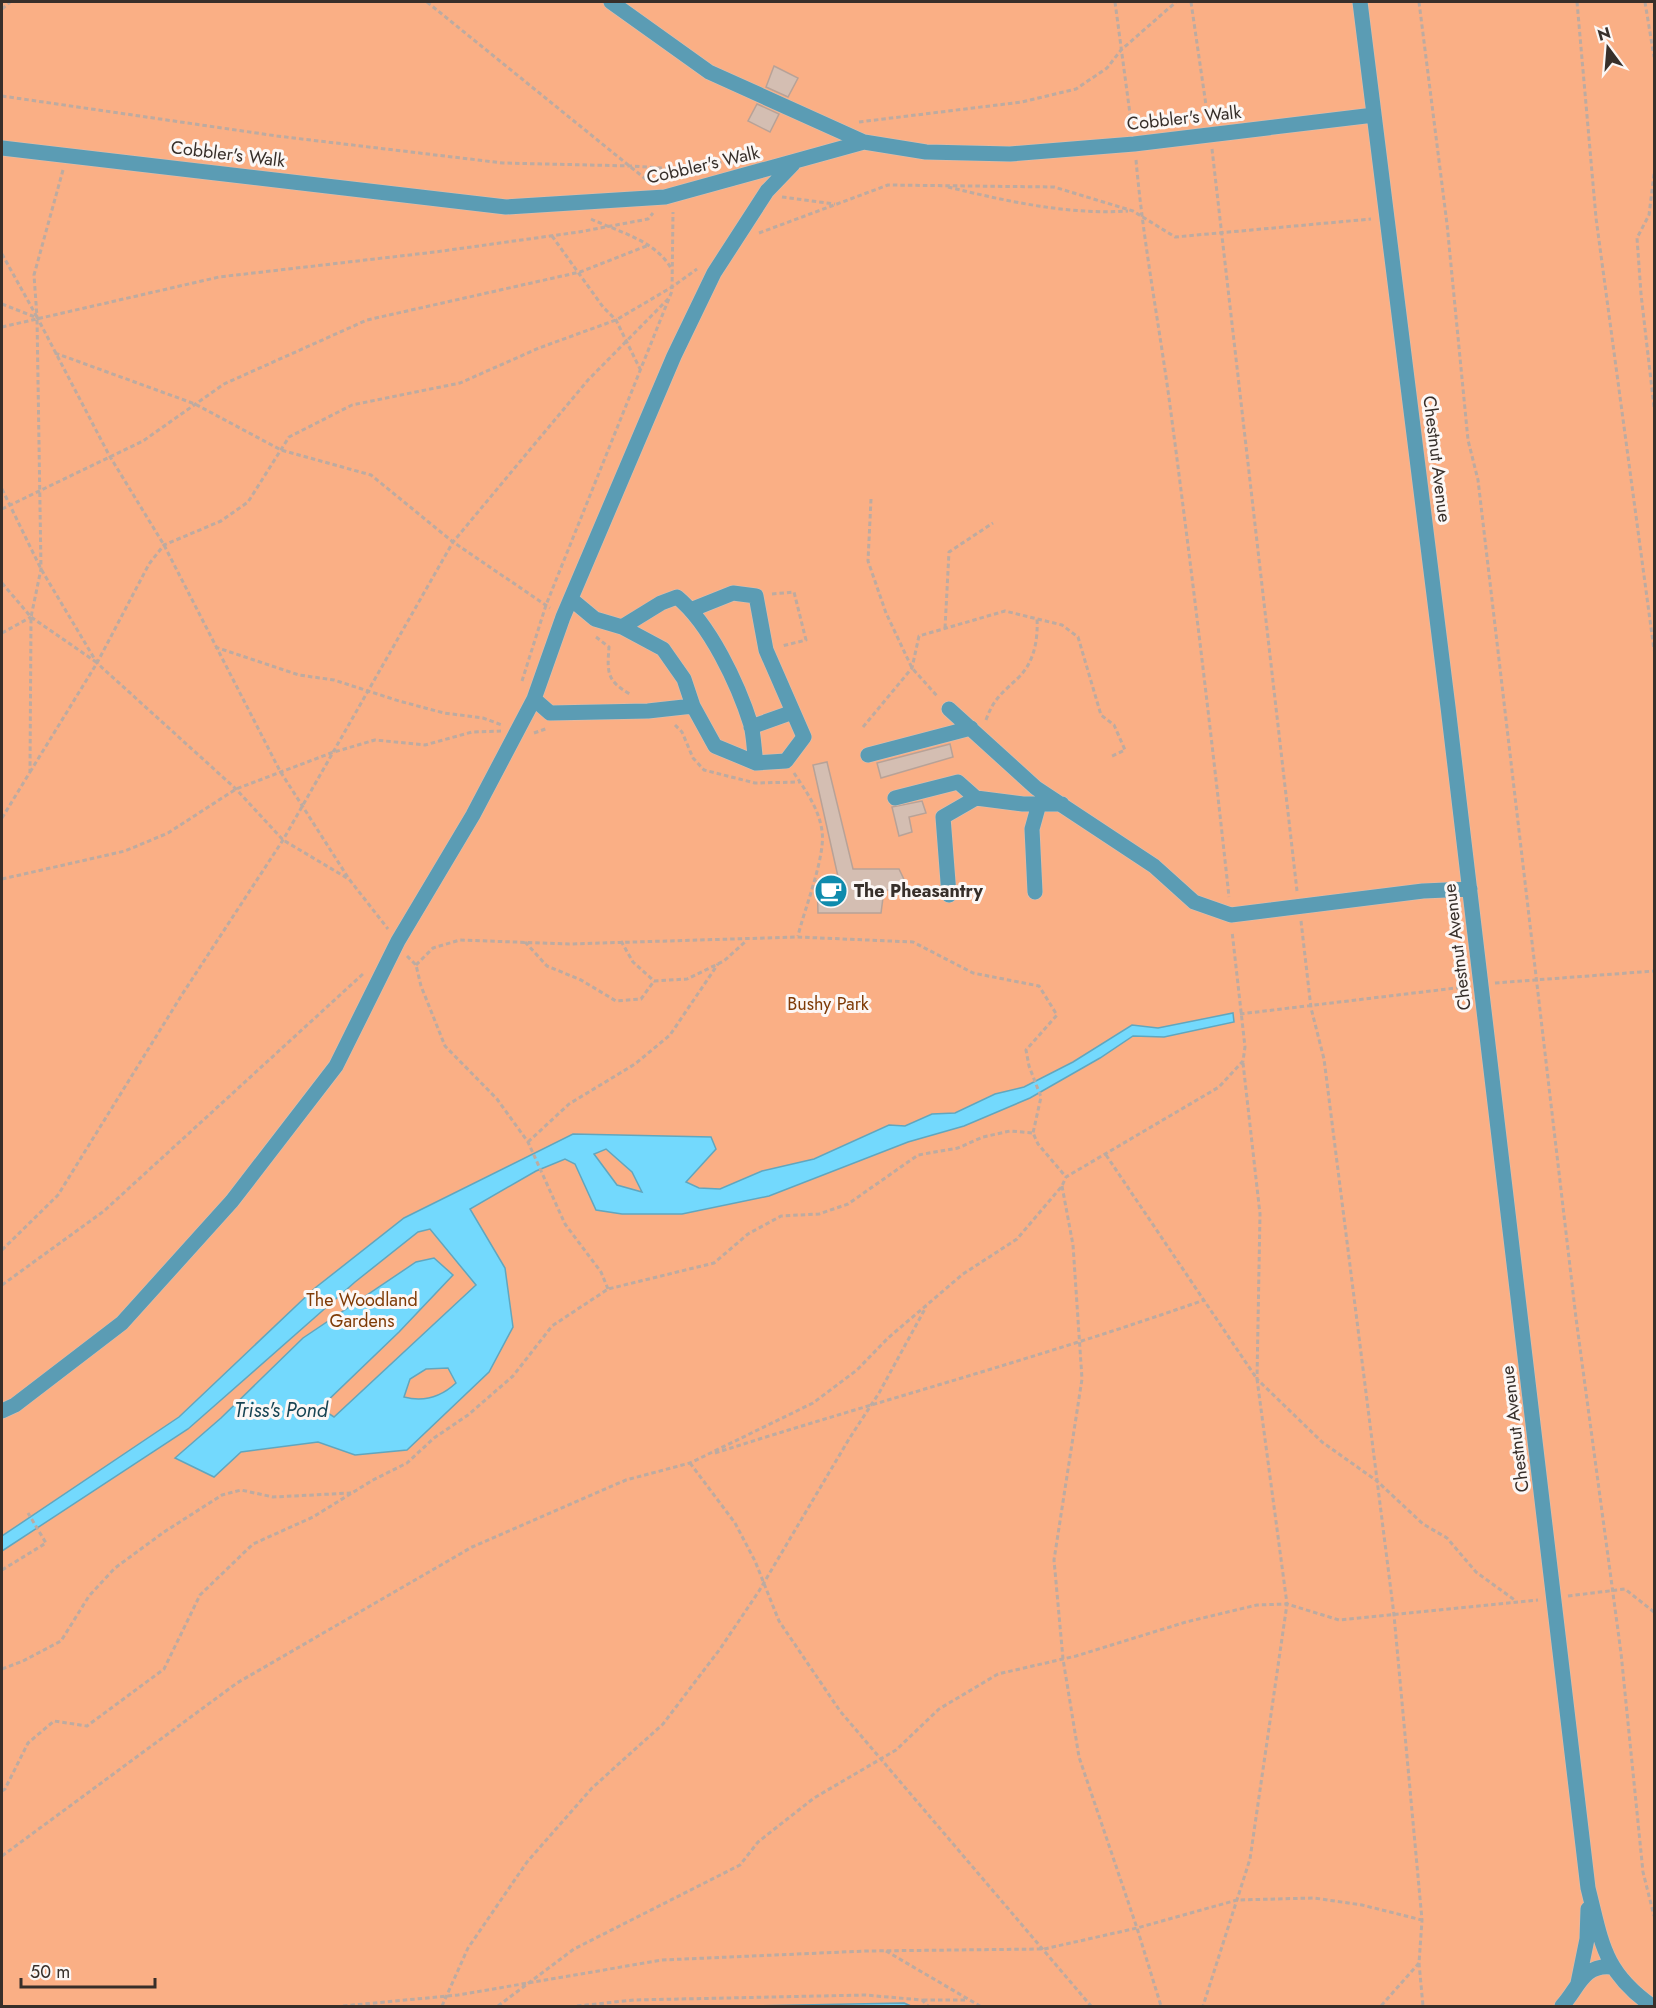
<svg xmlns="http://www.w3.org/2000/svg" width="1656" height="2008" font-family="Jost,sans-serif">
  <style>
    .green { fill: #faaf85 }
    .water { fill: #73d9fd; stroke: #61a6be; stroke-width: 1.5; fill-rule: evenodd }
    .building { fill: #d4beb2; stroke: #b8a297; stroke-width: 1.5 }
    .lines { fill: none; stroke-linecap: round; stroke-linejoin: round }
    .minor-casing { stroke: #d5c1b6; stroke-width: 16 }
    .path { stroke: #bdaba1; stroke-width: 3; stroke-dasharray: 4.5 3; stroke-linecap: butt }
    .minor { stroke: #5b9cb4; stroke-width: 15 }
    .labels { text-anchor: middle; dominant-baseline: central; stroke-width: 6; stroke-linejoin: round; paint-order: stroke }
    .street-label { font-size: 18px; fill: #372f2a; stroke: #fcf7f5 }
    .poi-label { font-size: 18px; font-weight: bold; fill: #372f2a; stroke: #fcf7f5; text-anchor: start }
    .park-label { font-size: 18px; fill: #7f3b07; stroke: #fcf7f5 }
    .water-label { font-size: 20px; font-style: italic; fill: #184554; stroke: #fcf7f5 }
  </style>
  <rect width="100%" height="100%" fill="#fde6d9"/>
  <path class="green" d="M2,2H1654V2006H2Z"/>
  <path class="water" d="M1233,1013L1234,1022L1164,1037L1133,1036L1100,1058L1030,1098L964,1126L908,1142L769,1196L682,1214H622L596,1210L575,1164L565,1159L536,1171L470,1209L505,1268L513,1327L489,1372L407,1450L355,1455L318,1442L241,1452L214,1477L175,1458L221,1418L303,1338L416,1262L434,1258L453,1275L399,1332L320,1408L334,1417L476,1285L430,1229L418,1232L355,1282L188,1429L2,1551V1536L179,1417L315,1288L404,1218L573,1134L711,1137L716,1149L686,1182L699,1188L720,1189L762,1171L814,1159L889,1125L905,1126L932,1114L955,1113L995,1094L1024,1087L1073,1062L1132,1025L1158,1028ZM606,1149L632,1172L642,1192L617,1185L594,1154ZM448,1368L456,1383C441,1397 423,1402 404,1397L410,1379L426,1369Z
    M904,2003L911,2006H743Z"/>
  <path class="building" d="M774,66L798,78L788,97L766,87Z
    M757,104L779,114L770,132L748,121Z
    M950,744L953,757L881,778L877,763Z
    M827,762L853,869H899L909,890H884L881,913H818L817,881H839L813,765Z
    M922,801L926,813L909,817L912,832L899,836L892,807Z"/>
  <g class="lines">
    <g class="minor-casing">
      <path id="minor" d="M611,2L709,72L864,142
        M1360,2L1448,707L1588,1888C1602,1943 1603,1971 1652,2006
        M2,148L506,207L665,197L864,142L926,152L1010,154L1134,144L1374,115
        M571,599L595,619L622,627L663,649L684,679L693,706L715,746L756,763L786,761L804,737L766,650L756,596L733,593L693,609
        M622,627L661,603L677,597C710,624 738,684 751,725C754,737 754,751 756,763
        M534,699L550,713L648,711L693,706
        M949,709L1036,788L1154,866L1194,902L1231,915L1423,891L1470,889
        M751,727L793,712
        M868,755L971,728
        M895,798L958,782L976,798L1023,804H1062
        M1035,892L1032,829L1039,804
        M949,895L943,817L976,798
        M2,1411L15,1405L122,1323L232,1201L336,1066L398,941L473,815L534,699L563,617L674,356L714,273L767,191L793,164
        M1578,1983L1587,1939L1588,1909
        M1562,2006C1578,1989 1583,1964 1611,1967"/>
    </g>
    <path class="path" d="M427,2L648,181
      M1115,2L1132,129
      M1191,2L1208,119
      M1419,2L1447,224L1468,440L1478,480L1576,1318L1621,1653L1643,1872L1654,1916
      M1577,2L1596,218L1654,650
      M1645,2L1654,57
      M2,9L10,2
      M2,96L277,136L503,163L632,166L675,169L724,162
      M859,122L1022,102L1076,89L1107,68L1121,50L1176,2
      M1212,149L1297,891
      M1136,160C1143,240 1158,318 1169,398C1191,564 1211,730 1229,897
      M63,170L34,275L37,317L109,455L164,545L280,771L349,879L388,929
      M1654,174L1649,215L1637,238L1641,294L1654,407
      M948,187C1006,201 1067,215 1128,211
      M782,197L835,204
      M591,219C619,232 657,241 672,270
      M759,233L888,185L1054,187L1133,211L1175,237L1371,219
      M552,236L603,307L616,320L641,371
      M2,254L37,317L41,569L31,617L30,772L2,818
      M2,304L35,317
      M2,327L219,277L435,252L579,232L648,219L653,213
      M55,353L195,404L281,450L371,475L453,542L550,608
      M2,489L41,569L97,663L236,789L283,840L347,878
      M871,499L868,561L886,613L912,668L938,697
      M2,509L143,441L224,384L367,320L580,272L649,245
      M2,583L31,617L96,662
      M772,594L794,592L806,640L782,646
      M945,628L949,552L993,523
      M2,633L31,617
      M596,637L609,647C607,673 607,681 630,694
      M215,647L299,675L334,680L399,701L444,713L483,718L502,725
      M522,681L546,605L672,291L673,212
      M986,720C994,697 1004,692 1020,676C1035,660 1038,638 1037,618
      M675,725L682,732L693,758L704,770L755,783L800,782
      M863,727L912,668L919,636L1005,611L1062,625L1078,637L1101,715L1114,725L1125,750L1110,757
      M534,733L548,728
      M30,772L97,663L149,564L164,545L221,521L248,502L289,437L352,405L460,383L539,348L616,320L672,287L697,269
      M794,773C806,791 819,809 822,831C826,856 804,910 798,936
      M2,879L125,851L168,833L236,789L331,753L375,740L425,745L472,732L501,731
      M1301,921L1311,1008L1324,1059L1394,1615L1422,1920L1419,1963L1381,2006
      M621,941L633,962L654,981L687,979L724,961L746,941
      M525,942L547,966L581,980L616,1001L641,999L654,981
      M407,956L416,965L421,986L445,1046L497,1099L528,1142L565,1224L601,1272L608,1289
      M416,965L433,948L460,940L569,944L798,937L913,942L973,973L1039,986L1057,1015L1026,1050L1029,1066L1041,1097L1033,1133
      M1495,983L1654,971
      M1240,1014L1464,987
      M1243,1063L1260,1214L1257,1379L1322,1442L1377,1481L1423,1524L1447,1538L1476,1572L1516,1601
      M528,1142L569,1104L635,1064L670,1035L718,964
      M1106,1155L1257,1379L1287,1604L1250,1859L1203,2006
      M1062,1186L1073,1245L1082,1379L1054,1560L1063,1659L1079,1757L1137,1928L1161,2006
      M2,1250L58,1195L183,993L283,840L453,542L588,380L669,298
      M2,1285L104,1211L364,973
      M715,1453C878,1401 1043,1357 1204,1300
      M690,1463L735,1523L755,1561L779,1621L840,1711L1091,2006
      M2,1570L46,1543L28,1513
      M1568,1596L1625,1589L1654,1612
      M2,1669L23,1661L61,1641L89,1596L115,1568L164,1532L222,1495L241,1490L273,1497L351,1493
      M2,1791L5,1789L28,1743L54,1721L87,1726L164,1669L200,1595L253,1544L313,1517L373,1480L407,1463L434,1438L468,1415L513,1376L552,1326L608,1289L714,1263L748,1234L781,1216L819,1214L848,1204L918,1155L958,1148L983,1137L1010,1131L1033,1133L1038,1144L1066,1177
      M2,1856L237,1683L472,1547L626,1480L690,1463L813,1403L857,1370L888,1338L963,1274L1017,1239L1062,1186L1066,1177L1219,1087L1243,1061L1245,1047L1232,931
      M886,1951L980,2006
      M1419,1963L1423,2006
      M923,2000H967
      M343,2006L458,1995L662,1960L866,1951L1044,1949L1137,1928L1237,1900L1314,1898L1362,1905L1422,1920
      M442,2006L468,1948L527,1862L592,1788L663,1724L720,1649L759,1591L849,1439L879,1393L926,1307
      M498,2006L574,1949L740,1865L758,1842L814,1798L896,1750L939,1709L998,1674L1076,1656L1186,1622L1257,1605L1287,1604L1339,1620L1538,1600
      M577,2006L634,2000L865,1995L922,2000L928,2006"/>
    <use href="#minor" class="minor"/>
  </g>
  <defs>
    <g id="cafe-disc" transform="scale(1.725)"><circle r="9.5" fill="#0f8bad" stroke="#fcf7f5"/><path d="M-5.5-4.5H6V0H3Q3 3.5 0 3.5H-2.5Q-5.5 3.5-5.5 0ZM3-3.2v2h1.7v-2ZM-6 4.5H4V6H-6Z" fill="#fff"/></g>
  </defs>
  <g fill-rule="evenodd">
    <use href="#cafe-disc" x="831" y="891"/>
  </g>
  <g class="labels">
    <g class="street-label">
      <text transform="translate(1184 118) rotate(-6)">Cobbler's Walk</text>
      <text transform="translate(228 154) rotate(7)">Cobbler's Walk</text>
      <text transform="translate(703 165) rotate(-13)">Cobbler's Walk</text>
      <text transform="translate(1437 459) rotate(83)">Chestnut Avenue</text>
      <text transform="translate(1457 947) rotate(-97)">Chestnut Avenue</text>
      <text transform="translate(1515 1429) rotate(-97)">Chestnut Avenue</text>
    </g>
    <g class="poi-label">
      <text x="854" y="891">The Pheasantry</text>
    </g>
    <g class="park-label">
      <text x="828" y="1004">Bushy Park</text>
      <text x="362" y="1300">The Woodland<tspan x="362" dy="21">Gardens</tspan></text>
    </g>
    <g class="water-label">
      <text x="281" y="1410">Triss's Pond</text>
    </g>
  </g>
  <rect width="1656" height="2008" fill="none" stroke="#372f2a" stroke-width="6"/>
  <g transform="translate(1608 48) rotate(344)" stroke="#fcf7f5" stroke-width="4.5" paint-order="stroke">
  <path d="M0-4.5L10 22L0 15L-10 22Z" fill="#372f2a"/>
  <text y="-9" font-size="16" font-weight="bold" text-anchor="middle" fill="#372f2a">N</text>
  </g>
  <path d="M21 1978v9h134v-9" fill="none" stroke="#372f2a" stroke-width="3"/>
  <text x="30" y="1978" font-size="18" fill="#372f2a" stroke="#fcf7f5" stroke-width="4.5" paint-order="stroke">50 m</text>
</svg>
